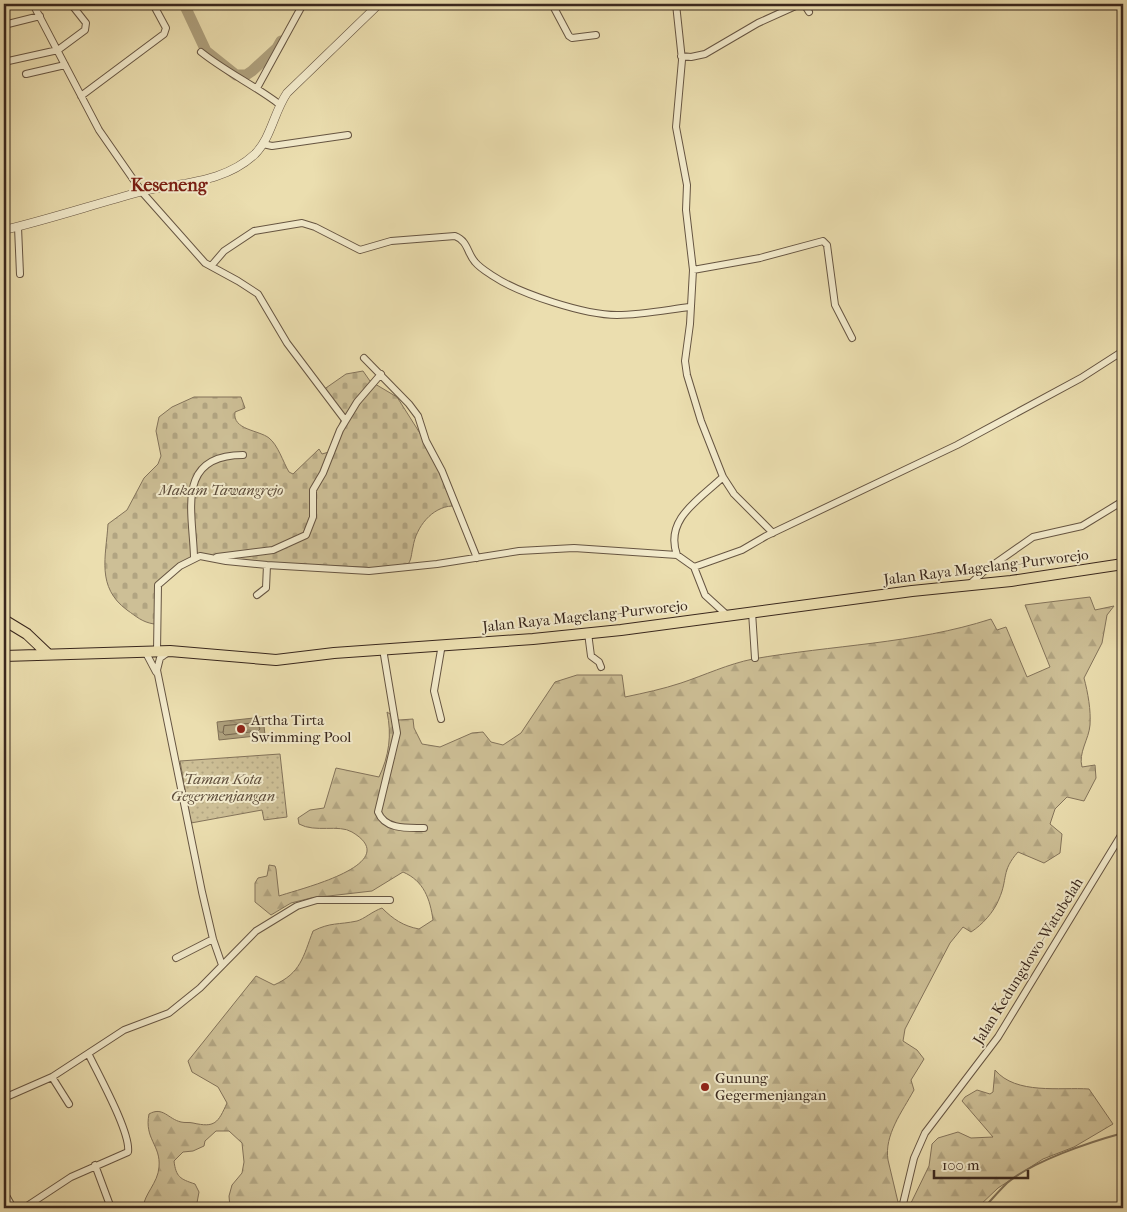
<svg xmlns="http://www.w3.org/2000/svg" width="1127" height="1212" font-family="'IM FELL French Canon',serif">
  <style>
    .forest { fill: url(#forest-firs); stroke: #83735a }
    .cemetery { fill: url(#cemetery-stones); stroke: #83735a }
    .park { fill: url(#park-dots); stroke: #83735a }
    .water { fill: url(#water-ripples); stroke: #7f7057 }
    .lines { fill: none; stroke-linecap: round; stroke-linejoin: round }
    .shore { stroke: #74644d; stroke-width: 1 }
    .stream { stroke: #7f7057; stroke-width: 2 }
    .river { stroke: #aea07d; stroke-width: 11 }
    .minor-casing { stroke: #665542; stroke-width: 8 }
    .tertiary-casing { stroke: #665542; stroke-width: 9 }
    .primary-casing { stroke: #39271d; stroke-width: 12 }
    .minor { stroke: #f2eacb; stroke-width: 6 }
    .tertiary { stroke: #f2eacb; stroke-width: 8 }
    .primary { stroke: #ebdeaf; stroke-width: 10 }
    .poi-dot { fill: #8f2418; stroke: #f2eacb; stroke-width: 2 }
    .labels { text-anchor: middle; dominant-baseline: central; stroke-width: 4; stroke-linejoin: round; paint-order: stroke }
    .park-label { font-size: 15px; font-style: italic; fill: #5e4d3b; stroke: #f2eacb }
    .street-label { font-size: 15px; fill: #39271d; stroke: #f2eacb }
    .poi-label { font-size: 15px; fill: #39271d; stroke: #f2eacb; text-anchor: start }
    .quarter-label { font-size: 18px; font-weight: bold; fill: #7a1f14; stroke: #f2eacb }
  </style>
  <defs>
    <pattern id="forest-firs" width="22" height="20" patternUnits="userSpaceOnUse" patternTransform="scale(1.25)"><rect width="22" height="20" fill="#cdbf96"/><path d="M5 1l3.5 6h-7zM16 11l3.5 6h-7z" fill="#b1a481"/></pattern>
    <pattern id="cemetery-stones" width="16" height="16" patternUnits="userSpaceOnUse" patternTransform="scale(1.25)"><rect width="16" height="16" fill="#cdbf96"/><path d="M2 7V4a2 2 0 0 1 4 0v3zM10 15v-3a2 2 0 0 1 4 0v3z" fill="#b1a481"/></pattern>
    <pattern id="park-dots" width="8" height="8" patternUnits="userSpaceOnUse" patternTransform="scale(1.25)"><rect width="8" height="8" fill="#cdbf96"/><path d="M2 2h.1M6 6h.1" fill="none" stroke="#b1a481" stroke-width="1.8" stroke-linecap="round"/></pattern>
    <pattern id="water-ripples" width="26" height="14" patternUnits="userSpaceOnUse" patternTransform="scale(1.25)"><rect width="26" height="14" fill="#aea07d"/><path d="M2 4q2-2 4 0t4 0M15 11q2-2 4 0t4 0" fill="none" stroke="#8f8266"/></pattern>
  </defs>
  <rect width="100%" height="100%" fill="#ebdeaf"/>
  <filter id="stains"><feTurbulence type="fractalNoise" baseFrequency=".004" numOctaves="4"/><feColorMatrix values="0 0 0 0 .2 0 0 0 0 .09 0 0 0 0 .02 0 0 0 .5 -.17"/></filter>
  <radialGradient id="worn" r=".72"><stop offset=".6" stop-color="#630" stop-opacity="0"/><stop offset="1" stop-color="#630" stop-opacity=".3"/></radialGradient>
  <path class="forest" d="M1090,597L1095,610L1114,606L1107,615L1102,643L1084,678C1088,693 1091,710 1090,725C1089,739 1078,753 1082,767L1095,765L1096,778L1084,801L1067,797L1055,809L1050,824L1062,834L1060,853L1044,863L1018,852C1001,871 1008,879 999,899C994,912 982,925 971,932L963,927L950,943L905,1029L903,1041L917,1050L924,1059L911,1080L914,1090C902,1112 884,1135 888,1160C891,1174 895,1188 898,1202L910,1205L929,1166L932,1144L938,1138L958,1132L971,1138L993,1137L962,1101L965,1097L977,1090L990,1094L993,1092L995,1070C1016,1095 1060,1087 1089,1089L1113,1124L1074,1147L1043,1159L998,1188L977,1208H499L485,1204L479,1208H230L229,1196L232,1185L242,1173L244,1162L242,1143L229,1131H216L205,1141L204,1146L193,1151L183,1152L174,1161C176,1177 180,1179 195,1184L199,1192L196,1208H143C144,1194 158,1183 159,1167C161,1145 144,1139 149,1114C163,1106 168,1119 181,1122C185,1123 189,1122 193,1123C215,1128 218,1123 227,1103L218,1087L192,1072L188,1061L256,976L274,985C301,973 303,957 313,931C331,922 338,925 357,921C364,919 373,911 382,908C393,919 403,926 419,929L433,920C430,899 424,881 403,872L372,891L311,898L291,903L271,915L255,902V883L258,878L267,876L269,865L275,866L276,869L279,896C299,889 406,864 352,832C339,824 315,833 299,824L298,818L310,810L324,808L336,768L379,777C389,756 392,735 387,712L399,720L413,719L414,728L422,744L440,747L472,733L483,732L491,742L503,745L521,733L555,682L577,675H622L625,697C644,693 663,689 681,683C705,675 728,664 753,659C832,645 914,644 991,619L997,630L1006,627L1027,677L1050,667L1025,605Z"/>
  <path class="cemetery" d="M363,371L370,381L397,397L442,468L452,506C432,507 416,527 413,547C411,555 412,559 407,566L379,568L193,559L156,586C153,598 159,613 154,624C142,622 137,617 127,610C96,587 106,557 108,524L127,510L144,478L158,464L161,456L156,431L159,417L172,407L194,397H241L245,408L235,412C232,430 259,430 269,438C278,445 283,462 289,472L293,474L319,449L322,454L329,452L342,418L323,390L346,374Z"/>
  <path class="park" d="M280,754L287,817L264,820L262,810L191,823L180,761Z"/>
  <path class="water" d="M263,717L265,735L219,740L217,722Z"/>
  <g class="lines">
    <path class="shore" d="M257,723L260,729L258,731L225,735L223,733L224,726Z"/>
    <path class="stream" d="M984,1208C991,1200 999,1191 1007,1183C1033,1161 1090,1142 1123,1133"/>
    <path class="river" d="M184,4L206,51L236,75H246L252,71L277,48L281,41"/>
    <g class="minor-casing">
      <path id="minor" d="M33,4L99,130L142,192L205,263L238,281L258,294L287,343L345,420
        M552,4L569,36L572,38L596,35
        M676,4L682,60L676,127L687,185L686,210L693,270L690,324L685,361L687,375L701,421L723,477L734,494L773,533
        M804,4L809,12
        M35,8L46,4
        M4,25L40,16
        M201,52C226,72 254,85 279,104
        M681,56L691,57L705,54L758,23L800,4
        M4,62L58,50L85,30L86,23L71,4
        M26,74L65,65
        M257,88L303,4
        M81,96L164,34L166,28L153,4
        M263,144L272,146L348,135
        M18,227L20,274
        M212,265L224,251L254,231L302,223L315,227L360,250L391,241L455,236C468,241 467,253 475,262C480,268 487,272 493,276C520,294 585,315 617,315C641,315 666,310 689,307
        M693,270L760,258L823,241L827,245L835,305L852,338
        M364,358L409,404L418,416L426,441L442,471L477,558
        M677,555C664,519 700,499 723,477
        M194,557C193,513 175,455 243,455
        M217,557L273,550L306,535L313,517V490L323,473L340,430L357,402L381,374
        M694,567L705,595L728,616
        M969,585L983,572L1033,537L1082,526L1123,501
        M257,595L266,588L267,565
        M752,612L755,658
        M588,633L591,656L599,662L601,667
        M383,649L397,733L378,812C385,830 408,828 424,828
        M157,651L158,585L180,566L200,556L226,561L267,565L369,571L437,564L519,551L574,548L677,555L694,567L742,550L766,536L957,445L1081,378L1123,351
        M146,653L156,672
        M167,653L160,658L157,670L202,892L213,939L222,965
        M441,719L434,691L442,644
        M176,958L213,939
        M52,1077L69,1104
        M4,1098L52,1077L124,1030L169,1013L200,988L256,931L297,906L317,900H390
        M95,1165L111,1208
        M4,1192L13,1208
        M24,1208L71,1177L128,1152C131,1133 98,1074 89,1055
        M902,1208L914,1158L925,1133L998,1037L1123,832"/>
    </g>
    <g class="tertiary-casing">
      <path id="tertiary" d="M4,230C50,219 95,204 140,192C180,182 223,184 255,154C271,138 274,112 287,93L379,4"/>
    </g>
    <g class="primary-casing">
      <path id="primary" d="M4,620L27,634L47,653
        M4,656L170,651L276,660L334,653L533,639L621,630L912,591L1011,581L1123,564"/>
    </g>
    <use href="#minor" class="minor"/>
    <use href="#tertiary" class="tertiary"/>
    <use href="#primary" class="primary"/>
  </g>
  <g class="poi-dot">
    <circle cx="241" cy="729" r="5"/>
    <circle cx="705" cy="1087" r="5"/>
  </g>
  <g class="labels">
    <g class="park-label">
      <text x="221" y="490">Makam Tawangrejo</text>
      <text x="223" y="779">Taman Kota<tspan x="223" dy="17">Gegermenjangan</tspan></text>
    </g>
    <g class="street-label">
      <text transform="translate(986 567) rotate(-7)">Jalan Raya Magelang-Purworejo</text>
      <text transform="translate(585 616) rotate(-6)">Jalan Raya Magelang-Purworejo</text>
      <text transform="translate(1028 961) rotate(-58)">Jalan Kedungdowo-Watubelah</text>
    </g>
    <g class="poi-label">
      <text x="251" y="720">Artha Tirta<tspan x="251" dy="17">Swimming Pool</tspan></text>
      <text x="715" y="1078">Gunung<tspan x="715" dy="17">Gegermenjangan</tspan></text>
    </g>
    <g class="quarter-label">
      <text x="169" y="185">Keseneng</text>
    </g>
  </g>
  <rect width="1127" height="1212" fill="none" stroke="#ebdeaf" stroke-width="20"/>
  <rect x="5" y="5" width="1117" height="1202" fill="none" stroke="#39271d" stroke-width="2.5"/>
  <rect x="10" y="10" width="1107" height="1192" fill="none" stroke="#39271d"/>
  <path d="M934 1170v8h94v-8" fill="none" stroke="#39271d" stroke-width="2.5"/>
  <text x="942" y="1170" font-size="15" fill="#39271d" stroke="#f2eacb" stroke-width="4" paint-order="stroke">100 m</text>
  <rect width="100%" height="100%" filter="url(#stains)"/>
  <rect width="100%" height="100%" fill="url(#worn)"/>
</svg>
